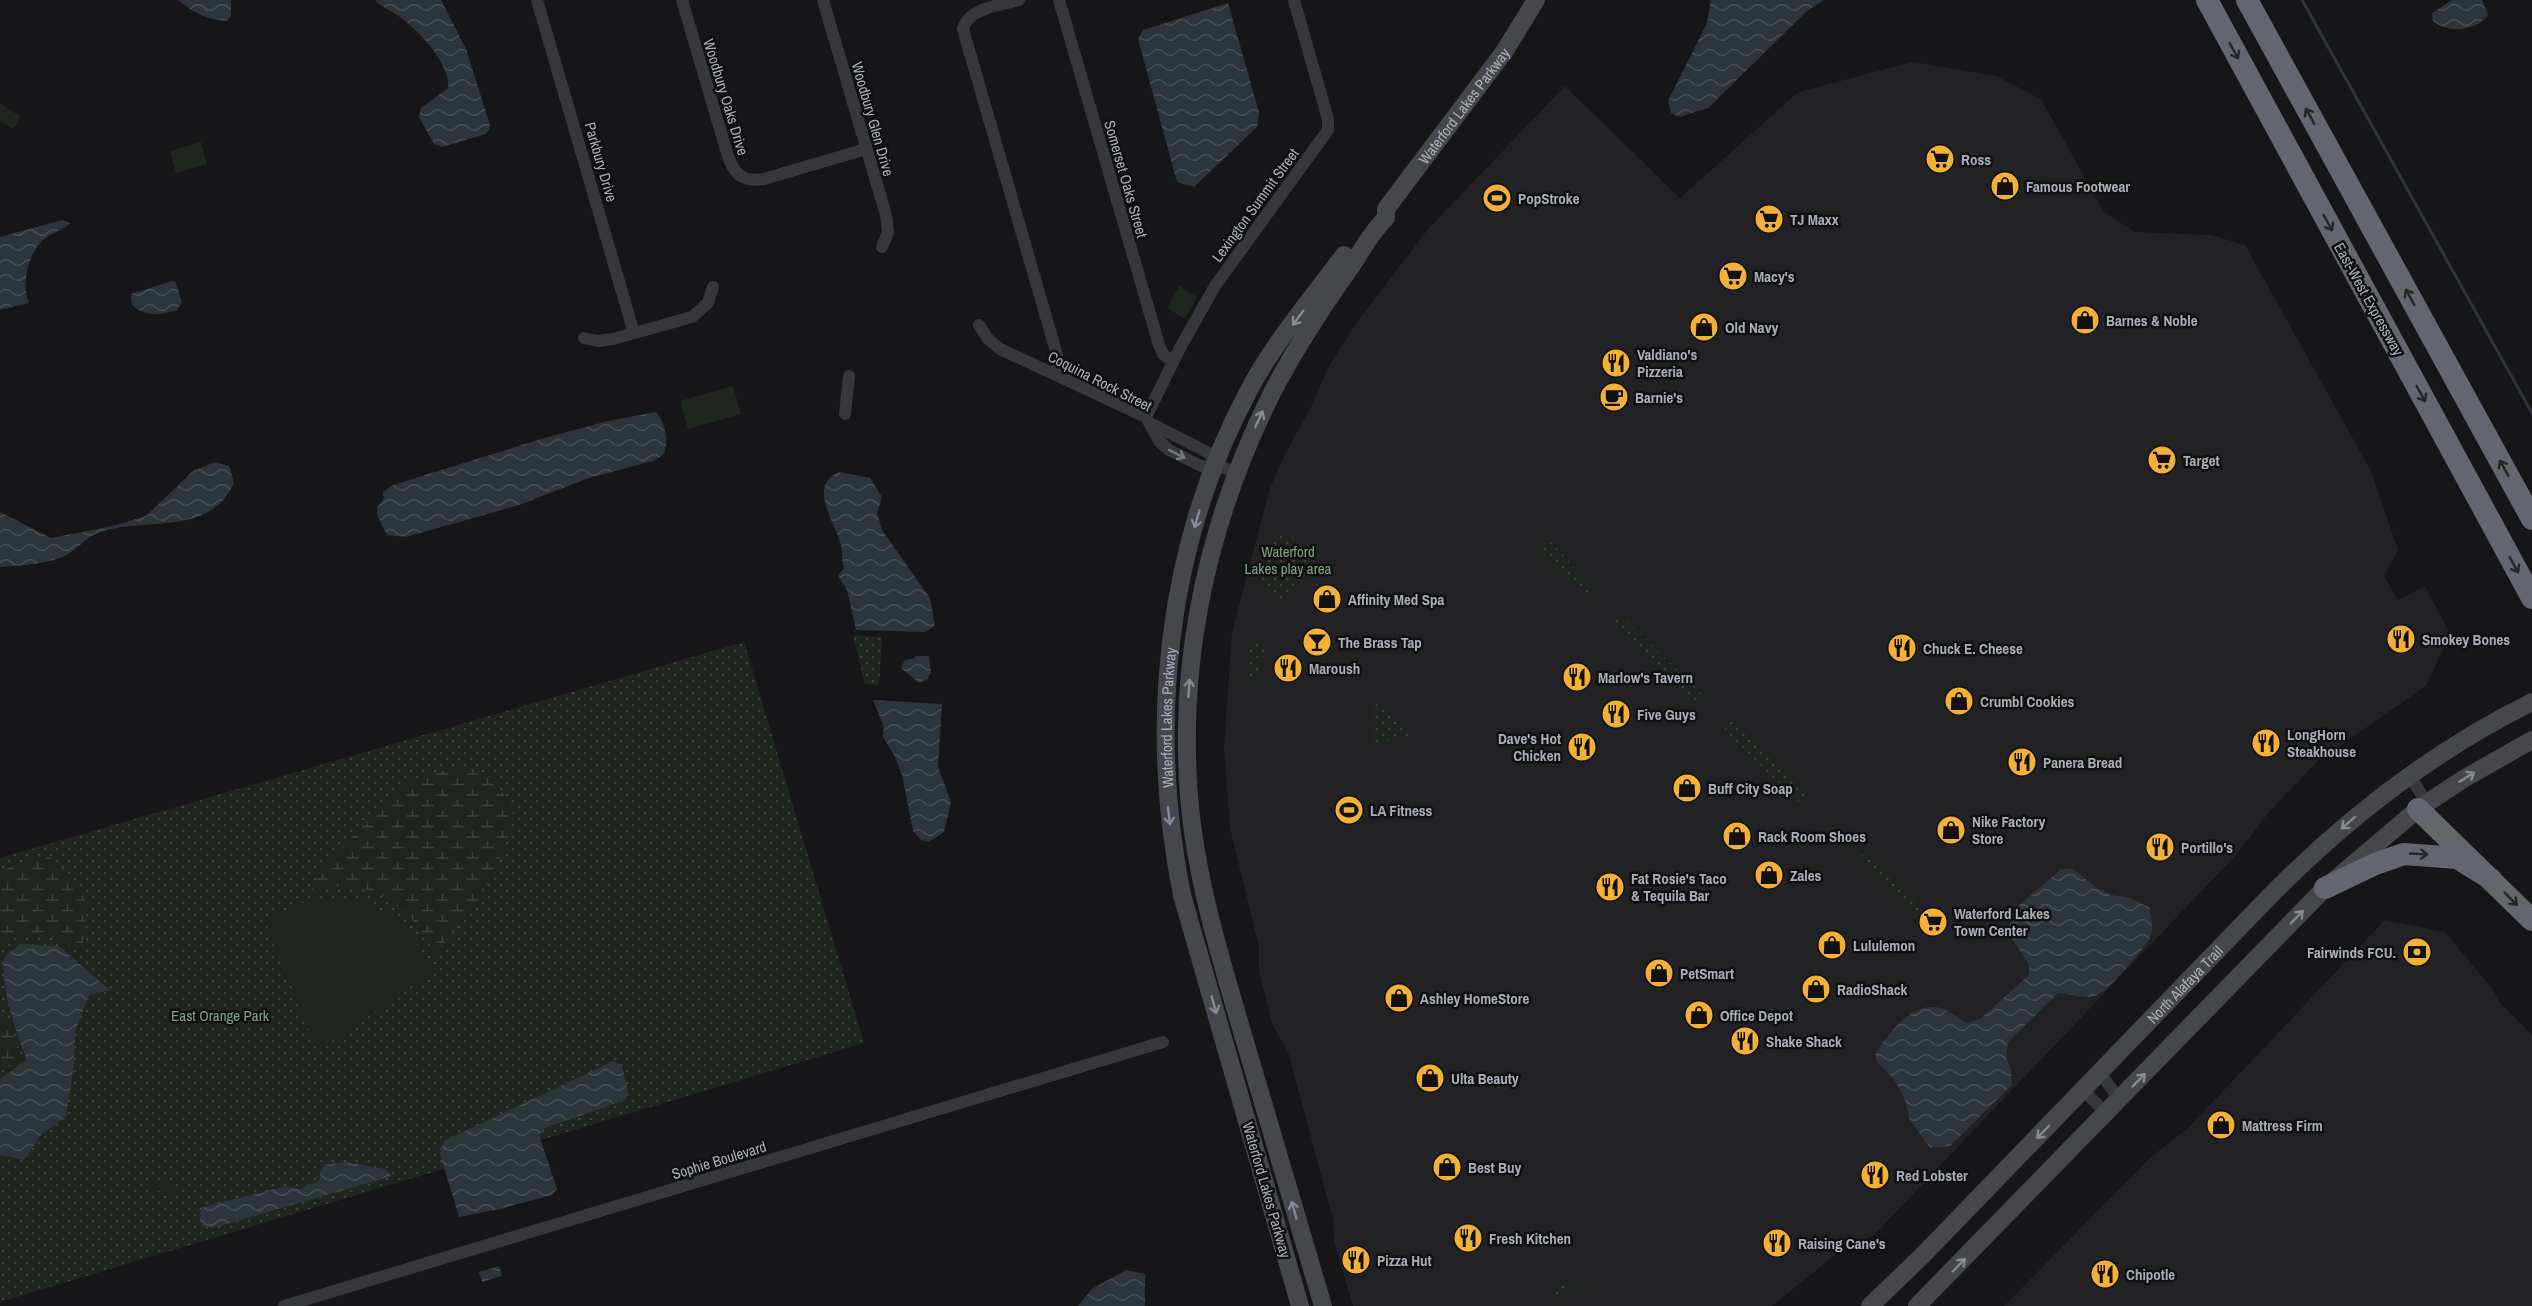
<svg xmlns="http://www.w3.org/2000/svg" width="2532" height="1306" font-family="'Archivo Narrow',sans-serif">
  <style>
    .built { fill: #222225 }
    .grass { fill: url(#grass-dots) }
    .wetland { fill: url(#wetland-marsh) }
    .garden { fill: #1e261f }
    .water { fill: url(#water-waves) }
    .lines { fill: none; stroke-linecap: round; stroke-linejoin: round }
    .stream { stroke: #2c353c; stroke-width: 3 }
    .street { stroke: #37383d; stroke-width: 12 }
    .secondary { stroke: #45474d; stroke-width: 18 }
    .highway { stroke: #63666e; stroke-width: 22 }
    .oneway { stroke: #26262a }
    .oneway2 { stroke: #858993 }
    .oneway3 { stroke: #757881 }
    .labels { text-anchor: middle; dominant-baseline: central; stroke-width: 5; stroke-linejoin: round; paint-order: stroke }
    .street-label { font-size: 15px; fill: #a8adb8; stroke: #111113 }
    .poi-label { font-size: 15px; font-weight: bold; fill: #a8adb8; stroke: #111113; text-anchor: start }
    .park-label { font-size: 15px; fill: #7fa381; stroke: #111113 }
  </style>
  <defs>
    <pattern id="grass-dots" width="8" height="8" patternUnits="userSpaceOnUse" patternTransform="scale(1.5)"><rect width="8" height="8" fill="#1e261f"/><path d="M2 2h.1M6 6h.1" fill="none" stroke="#3c433d" stroke-width="1.8" stroke-linecap="round"/></pattern>
    <pattern id="wetland-marsh" width="20" height="14" patternUnits="userSpaceOnUse" patternTransform="scale(1.5)"><rect width="20" height="14" fill="#1e261f"/><path d="M1 5h8M5 5V1M11 12h8M15 12V8" fill="none" stroke="#3c433d"/></pattern>
    <pattern id="water-waves" width="16" height="10" patternUnits="userSpaceOnUse" patternTransform="scale(1.5)"><rect width="16" height="10" fill="#2c353c"/><path d="M0 5q4-4 8 0t8 0" fill="none" stroke="#485056"/></pattern>
  </defs>
  <rect width="100%" height="100%" fill="#161618"/>
  <path class="built" d="M1913,62L1996,76L2041,99L2104,212L2135,232L2211,235L2245,245L2371,471L2398,550L2384,576L2398,600L2425,586L2450,634L2426,686L2318,761L2270,811L2236,855L1874,1235L1836,1254L1772,1306H1353L1334,1241L1333,1219L1288,1052L1272,1024L1259,972V947L1230,828L1224,747L1232,632L1270,488L1282,460L1311,407L1329,366L1357,322L1429,228L1565,86L1680,198L1798,92Z
    M2385,920L2445,932L2494,991L2499,1002L2532,1035V1306H2004L2151,1157L2188,1128Z"/>
  <path class="grass" d="M1290,534L1314,560L1282,600L1260,587L1274,535Z
    M1546,537L1595,589V596L1589,595L1549,563L1536,549Z
    M1618,616H1623L1705,697L1700,703L1694,700L1616,624V619Z
    M853,635L882,637L879,685L865,684Z
    M744,642L864,1043L0,1302V858Z
    M1252,642L1264,646L1265,650L1254,683L1246,682L1249,644Z
    M1372,703L1379,705L1410,735L1373,745Z
    M1733,722L1809,797L1806,804L1802,805L1725,731L1726,723Z
    M1825,825H1828L1857,852L1878,864L1933,918V924L1925,926L1825,828Z
    M1575,1280L1585,1284L1586,1292L1582,1293L1579,1284L1558,1290L1560,1299L1554,1300L1552,1292L1559,1285Z"/>
  <path class="wetland" d="M458,767L477,769L493,779L513,807L512,828L492,877L469,915L434,954C421,920 384,887 346,886C335,885 321,891 310,893L322,868L400,788L422,776Z
    M48,857C66,864 77,888 88,904L81,955C62,935 19,922 0,950V870L13,867L23,862Z
    M0,1012L12,1029L21,1054L16,1062L0,1070Z"/>
  <path class="garden" d="M0,103L21,117L13,129L0,121Z
    M201,142L207,164L176,173L170,151Z
    M1179,286L1197,297L1185,319L1167,308Z
    M733,386L741,414L688,429L680,401Z
    M311,900L364,901L402,923L435,970L322,1048L316,1047L264,919Z
    M156,1178L179,1190L175,1199L151,1187Z"/>
  <path class="water" d="M178,0H231V16L227,21C207,20 194,13 178,0Z
    M375,0H441L466,49L489,122L490,128L486,134L442,147L434,144L419,117L421,108L448,88C451,63 415,26 394,13C388,9 380,6 375,0Z
    M1711,0H1824L1807,11L1708,108L1679,117L1671,113L1668,101L1707,23Z
    M2452,0H2482L2488,15C2477,31 2448,34 2433,21L2432,13Z
    M1228,3L1259,112L1257,127L1194,187L1177,182L1138,39L1143,30Z
    M62,220L71,223C63,230 50,233 42,241C28,255 21,285 29,303L0,310V237Z
    M172,281H175L182,302L177,310C160,315 146,317 132,305L131,294Z
    M656,412C665,423 670,443 663,455L653,461L589,478L519,505L406,537L387,535L377,515V507L384,499L383,492L393,485L541,439L608,421Z
    M215,462L229,466L234,483C208,539 145,515 98,533C86,537 79,548 68,554C52,564 19,566 0,567V512L51,538L113,526L146,516L193,471Z
    M839,472L870,478L882,497L877,513L882,530L930,598L935,626L925,632L856,630L847,590L838,576L844,568C841,559 843,553 841,545C835,522 807,486 839,472Z
    M915,656H929L931,674L929,675L928,679L919,683L901,668L905,660L915,658Z
    M873,700L942,704L938,767L951,802L944,832L929,842L921,840L913,831L902,775L895,757L883,737L884,727Z
    M2061,869H2073L2097,888L2111,895L2130,898L2149,907C2151,916 2154,926 2151,935C2146,948 2108,991 2095,996C2085,1000 2070,993 2058,993L2008,1042L2006,1058L2011,1069L2012,1085L1950,1146L1930,1148L1909,1118L1906,1102L1894,1079L1877,1062L1875,1054C1887,1036 1908,1006 1933,1007C1946,1007 1957,1017 1967,1023L1980,1019L2029,975V965L2013,940L2009,919L2016,908Z
    M22,944L58,946L110,990L89,995L75,1032L74,1065L66,1116L41,1135L24,1160L0,1155V1079L27,1060C17,1036 0,985 4,959C7,953 16,948 22,944Z
    M613,1061L622,1066L628,1092L625,1100L545,1128L539,1135L557,1189L552,1195L500,1209L459,1217L440,1154L444,1141Z
    M344,1162L385,1169L392,1176L213,1228L202,1226L199,1215L203,1207L287,1186L299,1189L319,1181L323,1165Z
    M499,1266L502,1276L482,1282L479,1272Z
    M1126,1270L1145,1274V1306H1078L1092,1289Z"/>
  <g class="lines">
    <path class="stream" d="M2302,0L2532,413"/>
    <path class="street" d="M537,0L634,333
      M682,0L727,153C733,173 742,183 764,179L866,149
      M823,0L886,215L888,232L882,247
      M1019,0C1001,5 968,8 963,29L1057,355L1058,365L1054,374
      M1059,0L1159,345L1163,354L1173,362
      M979,325L988,339L1000,349L1146,417L1159,441L1169,450L1203,467L1216,464L1236,473
      M584,338L598,341L613,339L692,317L708,303L713,287
      M845,414L849,376
      M1146,417L1180,348L1215,286L1328,130V119L1294,0
      M1150,423L1209,453L1216,464
      M2409,775L2427,803
      M2100,1073L2119,1099
      M2084,1091L2106,1113
      M284,1306L1163,1042"/>
    <g class="secondary">
      <path id="s1" d="M1300,1306L1182,895C1148,726 1166,546 1248,392C1272,345 1312,298 1344,255"/>
      <path id="s2" d="M1323,1306C1297,1219 1271,1132 1246,1045C1222,963 1196,882 1189,796C1178,656 1209,519 1272,393C1295,348 1323,306 1352,265C1362,250 1372,231 1386,218V209L1504,52L1536,0"/>
      <path id="s3" d="M1870,1306L1923,1255L2266,900C2344,820 2431,752 2532,702"/>
      <path d="M1917,1306L2325,888L2418,809L2465,778L2532,740"/>
    </g>
    <path class="highway" d="M2207,0L2532,598
      M2247,0L2532,519
      M2418,809L2532,920
      M2325,888L2375,864L2404,854L2457,858L2491,879"/>
  </g>
  <defs><path id="oneway-shaft" d="M-6 0H5M1.5-3L5.5 0L1.5 3" fill="none" stroke-width="1.6" stroke-linecap="round" stroke-linejoin="round" transform="scale(1.5)"/></defs>
  <g class="oneway">
    <use href="#oneway-shaft" transform="translate(2234 51) rotate(61)"/>
    <use href="#oneway-shaft" transform="translate(2310 116) rotate(-119)"/>
    <use href="#oneway-shaft" transform="translate(2328 223) rotate(61)"/>
    <use href="#oneway-shaft" transform="translate(2410 297) rotate(-119)"/>
    <use href="#oneway-shaft" transform="translate(2421 394) rotate(61)"/>
    <use href="#oneway-shaft" transform="translate(2504 468) rotate(-119)"/>
    <use href="#oneway-shaft" transform="translate(2514 565) rotate(61)"/>
    <use href="#oneway-shaft" transform="translate(2419 854) rotate(3)"/>
    <use href="#oneway-shaft" transform="translate(2511 899) rotate(45)"/>
  </g>
  <g class="oneway2">
    <use href="#oneway-shaft" transform="translate(1298 318) rotate(126)"/>
    <use href="#oneway-shaft" transform="translate(1259 419) rotate(-65)"/>
    <use href="#oneway-shaft" transform="translate(1197 519) rotate(106)"/>
    <use href="#oneway-shaft" transform="translate(1189 688) rotate(-86)"/>
    <use href="#oneway-shaft" transform="translate(2467 777) rotate(-32)"/>
    <use href="#oneway-shaft" transform="translate(1169 816) rotate(83)"/>
    <use href="#oneway-shaft" transform="translate(2348 823) rotate(139)"/>
    <use href="#oneway-shaft" transform="translate(2297 917) rotate(-46)"/>
    <use href="#oneway-shaft" transform="translate(1214 1005) rotate(74)"/>
    <use href="#oneway-shaft" transform="translate(2139 1080) rotate(-45)"/>
    <use href="#oneway-shaft" transform="translate(2043 1132) rotate(134)"/>
    <use href="#oneway-shaft" transform="translate(1294 1210) rotate(-106)"/>
    <use href="#oneway-shaft" transform="translate(1959 1265) rotate(-46)"/>
  </g>
  <use class="oneway3" href="#oneway-shaft" transform="translate(1177 454) rotate(27)"/>
  <defs>
    <g id="supermarket-disc" transform="scale(1.5)"><circle r="9.5" fill="#f2b134" stroke="#111113"/><path d="M-6-5.5h2.5l.6 2H6L4.5 2H-2.5L-4.4-4H-6ZM-1.5 3.2a1.3 1.3 0 1 0 .1 0ZM3 3.2a1.3 1.3 0 1 0 .1 0Z" fill="#111"/></g>
    <g id="shop-disc" transform="scale(1.5)"><circle r="9.5" fill="#f2b134" stroke="#111113"/><path d="M-5-2.5h2.3a2.7 3.5 0 0 1 5.4 0H5L5.5 6h-11ZM-1.5-2.5h3a1.5 2.3 0 0 0-3 0Z" fill="#111"/></g>
    <g id="stadium-disc" transform="scale(1.5)"><circle r="9.5" fill="#f2b134" stroke="#111113"/><path d="M0-5a6.5 5 0 1 0 0 10a6.5 5 0 1 0 0-10ZM-3.5-1.8h7v3.6h-7Z" fill="#111"/></g>
    <g id="restaurant-disc" transform="scale(1.5)"><circle r="9.5" fill="#f2b134" stroke="#111113"/><path d="M-5-6h1v4h1v-4h1v4h1v-4h1v5L-1.5 .5V6h-2V.5L-5-1ZM5-6V6H3V1.5H1.5Q1.5-4 5-6Z" fill="#111"/></g>
    <g id="cafe-disc" transform="scale(1.5)"><circle r="9.5" fill="#f2b134" stroke="#111113"/><path d="M-5.5-4.5H6V0H3Q3 3.5 0 3.5H-2.5Q-5.5 3.5-5.5 0ZM3-3.2v2h1.7v-2ZM-6 4.5H4V6H-6Z" fill="#111"/></g>
    <g id="bar-disc" transform="scale(1.5)"><circle r="9.5" fill="#f2b134" stroke="#111113"/><path d="M-6-5H6L.8 .8V4.5H3.5V6h-7V4.5H-.8V.8Z" fill="#111"/></g>
    <g id="bank-disc" transform="scale(1.5)"><circle r="9.5" fill="#f2b134" stroke="#111113"/><path d="M-6-4H6V4H-6ZM0-2.3a2.3 2.3 0 1 0 0 4.6a2.3 2.3 0 1 0 0-4.6Z" fill="#111"/></g>
  </defs>
  <g fill-rule="evenodd">
    <use href="#supermarket-disc" x="1940" y="159"/>
    <use href="#shop-disc" x="2005" y="186"/>
    <use href="#stadium-disc" x="1497" y="198"/>
    <use href="#supermarket-disc" x="1769" y="219"/>
    <use href="#supermarket-disc" x="1733" y="276"/>
    <use href="#shop-disc" x="2085" y="320"/>
    <use href="#shop-disc" x="1704" y="327"/>
    <use href="#restaurant-disc" x="1616" y="363"/>
    <use href="#cafe-disc" x="1614" y="397"/>
    <use href="#supermarket-disc" x="2162" y="460"/>
    <use href="#shop-disc" x="1327" y="599"/>
    <use href="#restaurant-disc" x="2401" y="639"/>
    <use href="#bar-disc" x="1317" y="642"/>
    <use href="#restaurant-disc" x="1902" y="648"/>
    <use href="#restaurant-disc" x="1288" y="668"/>
    <use href="#restaurant-disc" x="1577" y="677"/>
    <use href="#shop-disc" x="1959" y="701"/>
    <use href="#restaurant-disc" x="1616" y="714"/>
    <use href="#restaurant-disc" x="2266" y="743"/>
    <use href="#restaurant-disc" x="1582" y="747"/>
    <use href="#restaurant-disc" x="2022" y="762"/>
    <use href="#shop-disc" x="1687" y="788"/>
    <use href="#stadium-disc" x="1349" y="810"/>
    <use href="#shop-disc" x="1951" y="830"/>
    <use href="#shop-disc" x="1737" y="836"/>
    <use href="#restaurant-disc" x="2160" y="847"/>
    <use href="#shop-disc" x="1769" y="875"/>
    <use href="#restaurant-disc" x="1610" y="887"/>
    <use href="#supermarket-disc" x="1933" y="922"/>
    <use href="#shop-disc" x="1832" y="945"/>
    <use href="#bank-disc" x="2417" y="952"/>
    <use href="#shop-disc" x="1659" y="973"/>
    <use href="#shop-disc" x="1816" y="989"/>
    <use href="#shop-disc" x="1399" y="998"/>
    <use href="#shop-disc" x="1699" y="1015"/>
    <use href="#restaurant-disc" x="1745" y="1041"/>
    <use href="#shop-disc" x="1430" y="1078"/>
    <use href="#shop-disc" x="2221" y="1125"/>
    <use href="#shop-disc" x="1447" y="1167"/>
    <use href="#restaurant-disc" x="1875" y="1175"/>
    <use href="#restaurant-disc" x="1468" y="1238"/>
    <use href="#restaurant-disc" x="1777" y="1243"/>
    <use href="#restaurant-disc" x="1356" y="1260"/>
    <use href="#restaurant-disc" x="2105" y="1274"/>
  </g>
  <g class="labels">
    <g class="street-label">
      <text transform="translate(726 97) rotate(73)">Woodbury Oaks Drive</text>
      <text stroke="none"><textPath href="#s2" startOffset="1292">Waterford Lakes Parkway</textPath></text>
      <text transform="translate(873 119) rotate(74)">Woodbury Glen Drive</text>
      <text transform="translate(601 162) rotate(74)">Parkbury Drive</text>
      <text transform="translate(1126 179) rotate(74)">Somerset Oaks Street</text>
      <text transform="translate(1255 205) rotate(-54)">Lexington Summit Street</text>
      <text transform="translate(2369 299) rotate(61)">East-West Expressway</text>
      <text transform="translate(1100 381) rotate(27)">Coquina Rock Street</text>
      <text stroke="none"><textPath href="#s1" startOffset="606">Waterford Lakes Parkway</textPath></text>
      <text stroke="none"><textPath href="#s3" startOffset="450">North Alafaya Trail</textPath></text>
      <text transform="translate(719 1160) rotate(-17)">Sophie Boulevard</text>
      <text transform="translate(1267 1190) rotate(74)">Waterford Lakes Parkway</text>
    </g>
    <g class="poi-label">
      <text x="1961" y="159">Ross</text>
      <text x="2026" y="186">Famous Footwear</text>
      <text x="1518" y="198">PopStroke</text>
      <text x="1790" y="219">TJ Maxx</text>
      <text x="1754" y="276">Macy's</text>
      <text x="2106" y="320">Barnes &amp; Noble</text>
      <text x="1725" y="327">Old Navy</text>
      <text x="1637" y="354">Valdiano's<tspan x="1637" dy="17">Pizzeria</tspan></text>
      <text x="1635" y="397">Barnie's</text>
      <text x="2183" y="460">Target</text>
      <text x="1348" y="599">Affinity Med Spa</text>
      <text x="2422" y="639">Smokey Bones</text>
      <text x="1338" y="642">The Brass Tap</text>
      <text x="1923" y="648">Chuck E. Cheese</text>
      <text x="1309" y="668">Maroush</text>
      <text x="1598" y="677">Marlow's Tavern</text>
      <text x="1980" y="701">Crumbl Cookies</text>
      <text x="1637" y="714">Five Guys</text>
      <text x="2287" y="734">LongHorn<tspan x="2287" dy="17">Steakhouse</tspan></text>
      <text x="1561" y="738" text-anchor="end">Dave's Hot<tspan x="1561" dy="17">Chicken</tspan></text>
      <text x="2043" y="762">Panera Bread</text>
      <text x="1708" y="788">Buff City Soap</text>
      <text x="1370" y="810">LA Fitness</text>
      <text x="1972" y="821">Nike Factory<tspan x="1972" dy="17">Store</tspan></text>
      <text x="1758" y="836">Rack Room Shoes</text>
      <text x="2181" y="847">Portillo's</text>
      <text x="1790" y="875">Zales</text>
      <text x="1631" y="878">Fat Rosie's Taco<tspan x="1631" dy="17">&amp; Tequila Bar</tspan></text>
      <text x="1954" y="913">Waterford Lakes<tspan x="1954" dy="17">Town Center</tspan></text>
      <text x="1853" y="945">Lululemon</text>
      <text x="2396" y="952" text-anchor="end">Fairwinds FCU.</text>
      <text x="1680" y="973">PetSmart</text>
      <text x="1837" y="989">RadioShack</text>
      <text x="1420" y="998">Ashley HomeStore</text>
      <text x="1720" y="1015">Office Depot</text>
      <text x="1766" y="1041">Shake Shack</text>
      <text x="1451" y="1078">Ulta Beauty</text>
      <text x="2242" y="1125">Mattress Firm</text>
      <text x="1468" y="1167">Best Buy</text>
      <text x="1896" y="1175">Red Lobster</text>
      <text x="1489" y="1238">Fresh Kitchen</text>
      <text x="1798" y="1243">Raising Cane's</text>
      <text x="1377" y="1260">Pizza Hut</text>
      <text x="2126" y="1274">Chipotle</text>
    </g>
    <g class="park-label">
      <text x="1288" y="551">Waterford<tspan x="1288" dy="17">Lakes play area</tspan></text>
      <text x="220" y="1015">East Orange Park</text>
    </g>
  </g>
</svg>
